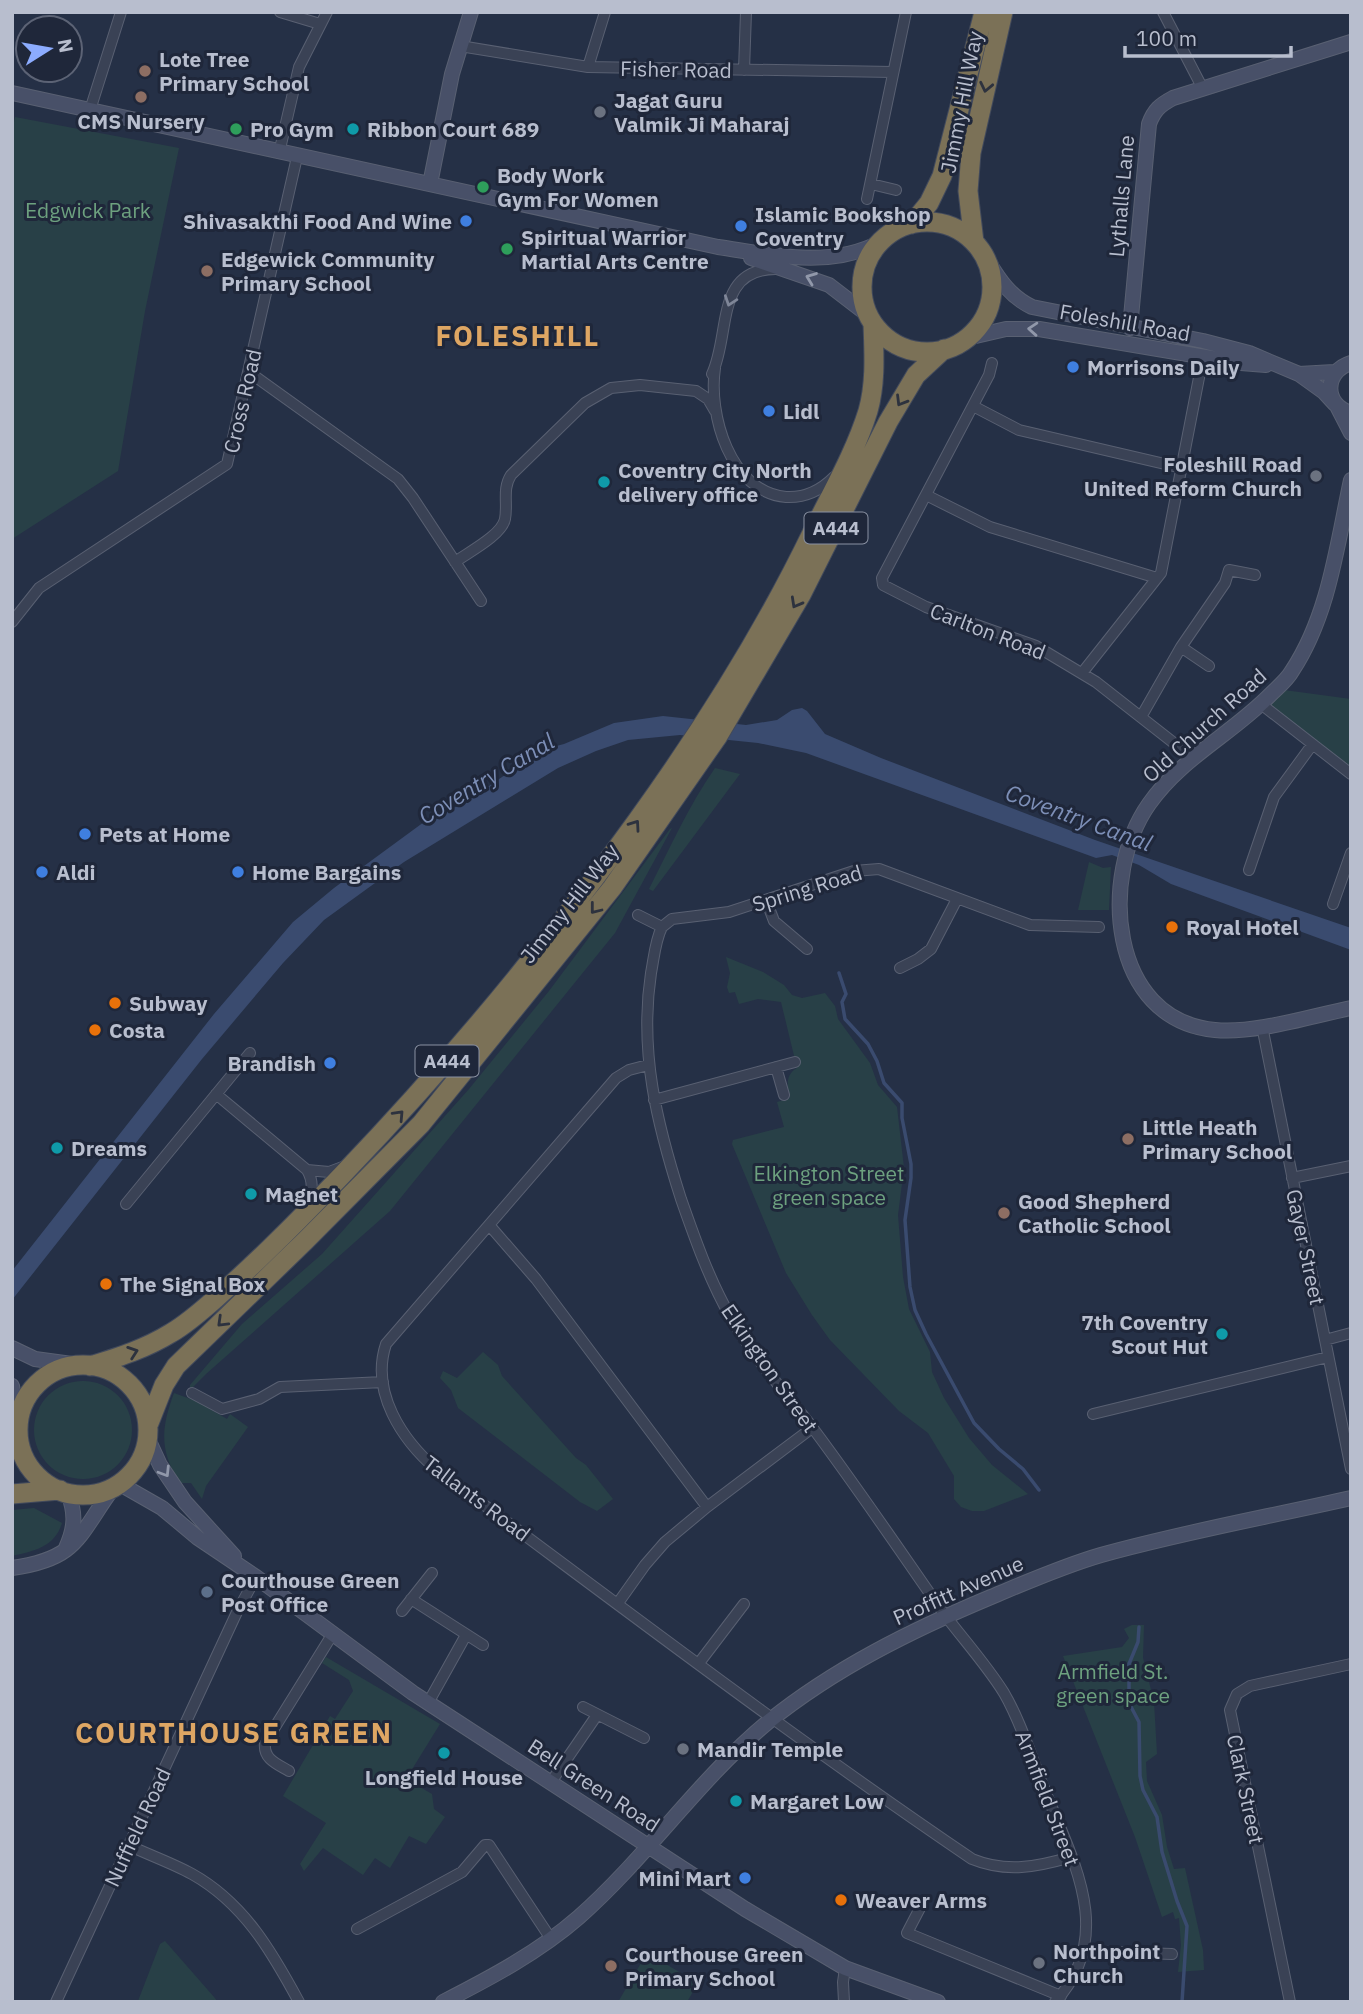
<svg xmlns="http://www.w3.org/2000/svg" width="1363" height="2014" font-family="'IBM Plex Sans',sans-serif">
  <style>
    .green { fill: #284047 }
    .water { fill: #3a4b6f }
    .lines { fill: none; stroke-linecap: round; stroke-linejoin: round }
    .stream { stroke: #3a4b6f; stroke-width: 3.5 }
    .street-casing { stroke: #596072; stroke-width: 12 }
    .secondary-casing { stroke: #596072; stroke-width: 16 }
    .highway-casing { stroke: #424a5c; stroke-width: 21 }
    .street { stroke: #3a4255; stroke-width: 10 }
    .secondary { stroke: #485068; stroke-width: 14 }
    .highway { stroke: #7b7157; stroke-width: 19 }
    .oneway { stroke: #2d323e }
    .oneway2 { stroke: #9198aa }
    .oneway3 { stroke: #7f8698 }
    .education-dot { fill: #8d6e63; stroke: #1f273a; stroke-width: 2.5 }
    .worship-dot { fill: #6b7280; stroke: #1f273a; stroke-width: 2.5 }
    .leisure-dot { fill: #2e9e5b; stroke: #1f273a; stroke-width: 2.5 }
    .culture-dot { fill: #0f9aa8; stroke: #1f273a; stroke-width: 2.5 }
    .shop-dot { fill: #3f7fe0; stroke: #1f273a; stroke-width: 2.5 }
    .food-dot { fill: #e8710a; stroke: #1f273a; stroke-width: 2.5 }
    .service-dot { fill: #5c6f8a; stroke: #1f273a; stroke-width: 2.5 }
    .labels { text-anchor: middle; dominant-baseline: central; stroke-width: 6; stroke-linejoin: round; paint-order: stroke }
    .shield { fill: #1f273a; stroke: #8a91a2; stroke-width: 2 }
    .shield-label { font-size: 19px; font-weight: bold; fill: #b8bece }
    .poi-label { font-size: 21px; font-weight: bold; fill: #b8bece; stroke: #1f273a; text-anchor: start }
    .street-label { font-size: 21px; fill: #b8bece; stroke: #1f273a }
    .park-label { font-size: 21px; fill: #6da17f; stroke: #1f273a }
    .water-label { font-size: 23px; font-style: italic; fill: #7d8fb7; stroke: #1f273a }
    .district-label { font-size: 28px; font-weight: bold; letter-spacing: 2px; fill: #dea663; stroke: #1f273a }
  </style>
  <rect width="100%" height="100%" fill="#253046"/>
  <path class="green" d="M15,117L179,148L145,311L118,471L12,539V131Z
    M1284,690L1351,699V770L1265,704Z
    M715,768L740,774L653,891L649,889C670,848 689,805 715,768Z
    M672,828L615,933L390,1211L206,1374L190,1390V1385L242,1324L322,1254L469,1089L549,991L670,829Z
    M1089,862L1103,868L1111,867L1109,910H1078Z
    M726,957L763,972L784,985L792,995L802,998L825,993L835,1006L838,1019L870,1063L878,1085L897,1107L904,1168L898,1215L903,1277L909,1309L930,1352L932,1372L944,1398L969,1438L992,1465L1028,1494L984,1511H972L961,1507L954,1499V1476L928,1433L899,1411L830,1340L812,1315L786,1273L732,1144L733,1140L784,1127L777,1102L790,1098C787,1086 785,1075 797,1068L781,1002L758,999L739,1004L735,992L729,993L727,987L730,973Z
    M483,1352L498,1365L502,1376L576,1458L586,1465L613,1499L597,1511L580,1502L458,1408L451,1390L440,1378L443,1371L457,1378Z
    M34 1430a49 49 0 1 1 98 0a49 49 0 1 1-98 0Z
    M174,1393L196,1401L227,1419L230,1414L248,1427L206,1486L202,1499L191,1483H180C159,1451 161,1428 174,1393Z
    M34,1508L62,1523C55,1547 34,1551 12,1556V1510Z
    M1132,1625H1144L1143,1658L1154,1702L1157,1754L1146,1762L1147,1781L1162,1815L1167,1847L1174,1869L1185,1868L1203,1950L1204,1970L1178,1972L1181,1945L1179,1918L1175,1919L1173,1912L1162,1917L1135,1837L1063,1656L1122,1647L1129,1638L1124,1629Z
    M326,1657L440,1724L406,1779L432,1794L434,1809L445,1817L426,1844L409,1836L390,1868L375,1858L363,1875L323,1848L304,1871L300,1864L326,1823L283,1796L330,1716L335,1719L353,1691L349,1680L322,1663Z
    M165,1941L214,1997L218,2002L138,2001L160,1944Z
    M647,1953L698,1983L687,2002H618Z"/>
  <path class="water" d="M802,708L807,711L825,734L881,758L1095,840L1351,928V950L1171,884L1139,865L1112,855L1096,858L806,753L758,743L680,735L628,740L596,751L558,768L404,862L324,920L283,963L202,1059L12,1300V1271L214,1014L293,922L334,888L439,811L460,806L541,750L564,744L614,723L663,716L746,725L777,720L792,710Z"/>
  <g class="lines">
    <path class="stream" d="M839,973L846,994L842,1002L845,1019L868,1044L877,1061L884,1083L902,1103V1118L911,1164V1178L905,1220L910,1287L915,1310L926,1334L974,1423L999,1449L1023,1469L1039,1490
      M1139,1627L1138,1642L1129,1664V1703L1139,1722L1140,1776L1143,1790L1157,1817L1162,1852L1177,1901L1187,1926L1182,2002"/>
    <g class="street-casing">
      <path id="street" d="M280,12L320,24
        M1163,12L1203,89
        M460,46L588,67L893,72
        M588,67L605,12
        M744,70L746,12
        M90,110L121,12
        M279,153L299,67L327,12
        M871,184L896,190
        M867,199L906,12
        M992,363L989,375L882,578L883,585L926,607L1036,646L1096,682L1193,758
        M715,368C708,414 730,492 786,497C804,498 821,490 834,477
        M249,372L398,479L413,498L481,601
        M712,374C731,334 714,268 777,269
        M973,406L1019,430L1182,468
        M926,495L990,527L1157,578
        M455,562C469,552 502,535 505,519C508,503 502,489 511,475L585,403L611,388L640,385L696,391L708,399L715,411
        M12,622L39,588L227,464L297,157
        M1181,647L1209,666
        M1082,673L1161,573L1203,357
        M1261,704L1351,774
        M1141,717L1181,647L1225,583L1229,570L1255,575
        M1249,870L1274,797L1312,745
        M766,900L774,921L807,949
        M1333,904L1351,853
        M638,915L662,927L672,919L729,912L854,871L879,869L1030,925L1099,927
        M662,927C655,941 654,958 651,973C639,1052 657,1124 681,1199C695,1239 709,1279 730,1316C751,1354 782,1389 809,1423C855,1484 898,1548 942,1611C962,1638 986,1664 1004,1693C1021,1722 1031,1756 1044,1788C1072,1859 1117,1935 1055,2002
        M900,968L918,959L931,949L957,899
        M1262,1026L1351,1469
        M648,1065L629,1070L616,1078L386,1344C370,1392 402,1440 437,1470C614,1601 789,1735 972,1859C1006,1873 1037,1867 1071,1857
        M776,1067L784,1095
        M216,1094L307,1170L329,1172L345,1166
        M654,1100L795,1062
        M1292,1178L1351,1166
        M126,1204L250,1053
        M306,1204C313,1193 314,1182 307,1170
        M490,1226L536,1279L707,1507
        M1325,1340L1351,1333
        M192,1393L222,1409L259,1399L280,1387L383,1382
        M1093,1414L1328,1357
        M411,1599L483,1645
        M618,1603L645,1565L665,1542L707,1507L812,1428
        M402,1611L432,1573
        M699,1663L744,1604
        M428,1703L466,1635
        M583,1707L644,1738
        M289,1771C277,1764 263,1759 265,1743L332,1635
        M551,1782L597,1715
        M128,1845C149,1855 172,1863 192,1874C244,1903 272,1952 299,2002
        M920,1908L907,1933L1061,1996
        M357,1929L462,1872L485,1845H489L551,1939
        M1083,1951L1172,1954
        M56,2002L237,1612L256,1577
        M844,2002L843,1982L845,1968
        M1290,2002L1230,1710L1237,1694L1250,1686L1351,1664"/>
    </g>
    <g class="secondary-casing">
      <path id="secondary" d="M12,93L718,247C773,255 829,269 881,242
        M430,184L452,74L471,12
        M751,258L829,285L868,315
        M988,261C1000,281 1011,297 1032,307L1203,341L1249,353L1299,374L1324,392L1335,404
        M1130,328L1149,124C1154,110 1160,105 1173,98L1351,42
        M967,338L1006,329H1039L1241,363L1266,365
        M1351,363C1324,371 1323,405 1351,413
        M1299,374L1334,372
        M1337,406L1351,433
        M1351,480C1337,545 1329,615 1292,671C1287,680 1278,687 1271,694C1232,734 1181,758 1149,804C1099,875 1108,1020 1215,1030C1255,1034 1311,1016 1351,1008
        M12,1348L35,1359L79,1365
        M12,1386L18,1416
        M148,1439L160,1465L185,1502L234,1556
        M120,1484L162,1508L198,1538L256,1577L413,1693L745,1909L845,1968L938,2002
        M66,1548C75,1528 76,1514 68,1493
        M12,1568C78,1559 78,1536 113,1488
        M443,2002C490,1978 539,1952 579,1917C647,1857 698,1780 768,1722C835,1668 912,1630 991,1597C1027,1582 1063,1566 1101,1555C1183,1532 1268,1517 1351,1498"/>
    </g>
    <g class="highway-casing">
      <path id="highway" d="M862 287a65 65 0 1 1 130 0a65 65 0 1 1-130 0Z
        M912,224L929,203L942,176L984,12
        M974,242L968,191L971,153L1003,12
        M18 1430a65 65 0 1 1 130 0a65 65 0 1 1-130 0Z
        M90,1366C119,1357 145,1349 171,1333C190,1322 207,1306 224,1291C266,1254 305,1214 344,1173C434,1079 518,980 597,875C678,768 753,655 812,533C831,494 855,453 868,411C876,383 874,353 873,324
        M149,1423L164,1385L176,1366L306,1240L421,1124L612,888L718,736L801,595L888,422L916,375L944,349
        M12,1494L60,1490"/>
    </g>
    <use href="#street" class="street"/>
    <use href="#secondary" class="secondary"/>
    <use href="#highway" class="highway"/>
  </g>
  <defs><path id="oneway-chevron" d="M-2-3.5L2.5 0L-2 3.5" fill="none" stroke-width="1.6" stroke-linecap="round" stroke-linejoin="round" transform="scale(1.75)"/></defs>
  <g class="oneway">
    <use href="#oneway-chevron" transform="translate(986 87) rotate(102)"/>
    <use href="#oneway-chevron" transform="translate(901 401) rotate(121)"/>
    <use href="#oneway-chevron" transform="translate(796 603) rotate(119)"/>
    <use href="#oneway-chevron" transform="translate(635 825) rotate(-55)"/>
    <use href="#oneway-chevron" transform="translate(595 909) rotate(128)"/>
    <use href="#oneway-chevron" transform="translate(399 1115) rotate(-47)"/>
    <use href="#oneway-chevron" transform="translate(222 1322) rotate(136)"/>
    <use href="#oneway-chevron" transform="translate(133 1352) rotate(-19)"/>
  </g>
  <g class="oneway2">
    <use href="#oneway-chevron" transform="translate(811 278) rotate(-159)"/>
    <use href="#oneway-chevron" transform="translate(1033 329) rotate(-176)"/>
    <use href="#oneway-chevron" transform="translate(165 1472) rotate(58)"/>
  </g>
  <use class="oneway3" href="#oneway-chevron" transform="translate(730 301) rotate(109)"/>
  <g class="education-dot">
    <circle cx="145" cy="71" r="7"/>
    <circle cx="141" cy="97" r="7"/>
    <circle cx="207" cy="271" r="7"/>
    <circle cx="1128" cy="1139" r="7"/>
    <circle cx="1004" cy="1213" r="7"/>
    <circle cx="611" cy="1966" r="7"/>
  </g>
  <g class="worship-dot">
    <circle cx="600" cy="112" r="7"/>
    <circle cx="1316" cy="476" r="7"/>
    <circle cx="683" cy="1749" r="7"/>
    <circle cx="1039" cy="1963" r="7"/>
  </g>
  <g class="leisure-dot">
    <circle cx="236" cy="129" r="7"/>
    <circle cx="483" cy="187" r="7"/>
    <circle cx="507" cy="249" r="7"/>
  </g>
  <g class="culture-dot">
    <circle cx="353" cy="129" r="7"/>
    <circle cx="604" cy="482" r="7"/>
    <circle cx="57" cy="1148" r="7"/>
    <circle cx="251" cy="1194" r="7"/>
    <circle cx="1222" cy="1334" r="7"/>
    <circle cx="444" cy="1753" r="7"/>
    <circle cx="736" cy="1801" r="7"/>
  </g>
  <g class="shop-dot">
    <circle cx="466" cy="221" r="7"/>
    <circle cx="741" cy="226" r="7"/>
    <circle cx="1073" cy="367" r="7"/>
    <circle cx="769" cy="411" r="7"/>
    <circle cx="85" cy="834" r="7"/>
    <circle cx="42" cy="872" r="7"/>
    <circle cx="238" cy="872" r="7"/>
    <circle cx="330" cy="1063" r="7"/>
    <circle cx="745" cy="1878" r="7"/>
  </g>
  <g class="food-dot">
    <circle cx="1172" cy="927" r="7"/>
    <circle cx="115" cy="1003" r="7"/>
    <circle cx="95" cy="1030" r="7"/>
    <circle cx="106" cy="1284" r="7"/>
    <circle cx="841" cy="1900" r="7"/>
  </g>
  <circle class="service-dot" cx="207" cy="1592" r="7"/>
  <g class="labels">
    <g class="shield">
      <rect x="804.5" y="512.5" width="63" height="31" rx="5"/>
      <rect x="415.5" y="1045.5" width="63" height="31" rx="5"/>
    </g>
    <g class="shield-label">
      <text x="836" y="528">A444</text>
      <text x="447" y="1061">A444</text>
    </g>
    <g class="poi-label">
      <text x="159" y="59">Lote Tree<tspan x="159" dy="24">Primary School</tspan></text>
      <text x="614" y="100">Jagat Guru<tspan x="614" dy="24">Valmik Ji Maharaj</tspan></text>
      <text x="141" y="121" text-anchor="middle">CMS Nursery</text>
      <text x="250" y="129">Pro Gym</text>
      <text x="367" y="129">Ribbon Court 689</text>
      <text x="497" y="175">Body Work<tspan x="497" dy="24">Gym For Women</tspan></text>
      <text x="755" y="214">Islamic Bookshop<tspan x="755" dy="24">Coventry</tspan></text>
      <text x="452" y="221" text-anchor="end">Shivasakthi Food And Wine</text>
      <text x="521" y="237">Spiritual Warrior<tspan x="521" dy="24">Martial Arts Centre</tspan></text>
      <text x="221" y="259">Edgewick Community<tspan x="221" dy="24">Primary School</tspan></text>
      <text x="1087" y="367">Morrisons Daily</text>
      <text x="783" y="411">Lidl</text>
      <text x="1302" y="464" text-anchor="end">Foleshill Road<tspan x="1302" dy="24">United Reform Church</tspan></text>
      <text x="618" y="470">Coventry City North<tspan x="618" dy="24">delivery office</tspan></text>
      <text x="99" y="834">Pets at Home</text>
      <text x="56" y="872">Aldi</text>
      <text x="252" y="872">Home Bargains</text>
      <text x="1186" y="927">Royal Hotel</text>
      <text x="129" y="1003">Subway</text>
      <text x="109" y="1030">Costa</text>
      <text x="316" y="1063" text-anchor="end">Brandish</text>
      <text x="1142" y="1127">Little Heath<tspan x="1142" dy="24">Primary School</tspan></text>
      <text x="71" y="1148">Dreams</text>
      <text x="265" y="1194">Magnet</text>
      <text x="1018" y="1201">Good Shepherd<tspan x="1018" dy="24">Catholic School</tspan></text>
      <text x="120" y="1284">The Signal Box</text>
      <text x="1208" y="1322" text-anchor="end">7th Coventry<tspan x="1208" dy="24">Scout Hut</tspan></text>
      <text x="221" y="1580">Courthouse Green<tspan x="221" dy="24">Post Office</tspan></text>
      <text x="697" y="1749">Mandir Temple</text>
      <text x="444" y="1777" text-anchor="middle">Longfield House</text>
      <text x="750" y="1801">Margaret Low</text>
      <text x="731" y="1878" text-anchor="end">Mini Mart</text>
      <text x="855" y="1900">Weaver Arms</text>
      <text x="1053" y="1951">Northpoint<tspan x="1053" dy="24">Church</tspan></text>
      <text x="625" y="1954">Courthouse Green<tspan x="625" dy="24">Primary School</tspan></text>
    </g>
    <g class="street-label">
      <text transform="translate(676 69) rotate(1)">Fisher Road</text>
      <text transform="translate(961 102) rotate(-79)">Jimmy Hill Way</text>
      <text transform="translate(1121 196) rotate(-85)">Lythalls Lane</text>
      <text transform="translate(1125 322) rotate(10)">Foleshill Road</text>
      <text transform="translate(242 401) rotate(-77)">Cross Road</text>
      <text transform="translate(988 631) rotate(21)">Carlton Road</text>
      <text transform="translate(1204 725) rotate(-42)">Old Church Road</text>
      <text transform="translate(807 888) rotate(-17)">Spring Road</text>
      <text transform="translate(569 903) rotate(-52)">Jimmy Hill Way</text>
      <text transform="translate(1306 1247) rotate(78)">Gayer Street</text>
      <text transform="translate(770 1368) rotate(55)">Elkington Street</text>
      <text transform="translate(477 1498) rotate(37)">Tallants Road</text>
      <text transform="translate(958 1590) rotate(-24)">Proffitt Avenue</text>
      <text transform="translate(594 1785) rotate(33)">Bell Green Road</text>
      <text transform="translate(1246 1789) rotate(78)">Clark Street</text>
      <text transform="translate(1048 1798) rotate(69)">Armfield Street</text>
      <text transform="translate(137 1827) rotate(-65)">Nuffield Road</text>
    </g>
    <g class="park-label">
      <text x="88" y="210">Edgwick Park</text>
      <text x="829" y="1173">Elkington Street<tspan x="829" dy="24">green space</tspan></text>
      <text x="1113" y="1671">Armfield St.<tspan x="1113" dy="24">green space</tspan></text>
    </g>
    <g class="water-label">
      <text transform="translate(486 778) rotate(-31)">Coventry Canal</text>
      <text transform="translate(1079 817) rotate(20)">Coventry Canal</text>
    </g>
    <g class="district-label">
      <text x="518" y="335">FOLESHILL</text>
      <text x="234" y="1732">COURTHOUSE GREEN</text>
    </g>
  </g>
  <rect width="1363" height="2014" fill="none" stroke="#b8bece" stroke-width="28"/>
  <g transform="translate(49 49) rotate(79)"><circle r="33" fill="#1f273a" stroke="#5c6375" stroke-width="2"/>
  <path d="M0-5L12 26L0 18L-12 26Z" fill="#8cacff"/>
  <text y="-10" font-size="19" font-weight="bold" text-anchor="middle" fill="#b8bece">N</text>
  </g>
  <path d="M1125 46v10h166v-10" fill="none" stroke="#b8bece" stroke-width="3.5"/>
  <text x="1136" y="46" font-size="21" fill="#b8bece" stroke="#1f273a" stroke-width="5" paint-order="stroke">100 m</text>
</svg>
